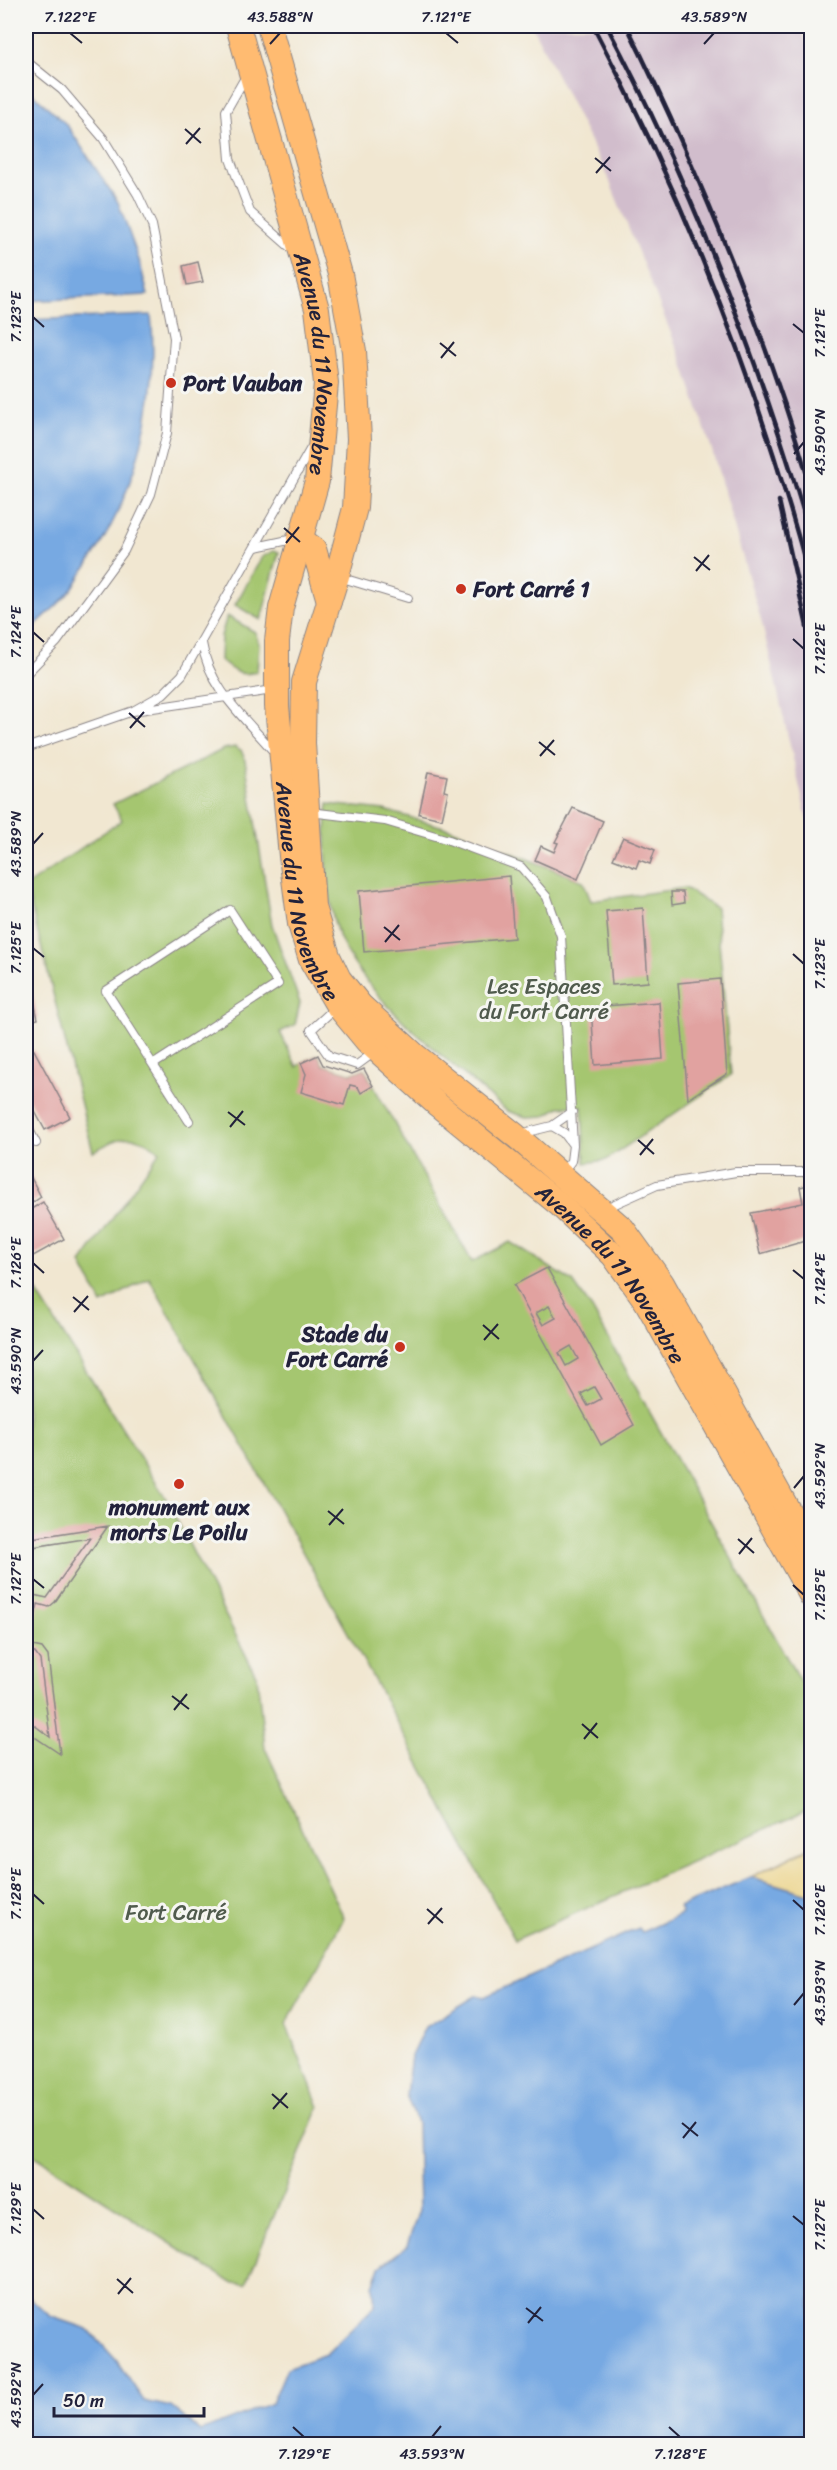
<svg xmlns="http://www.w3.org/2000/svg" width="837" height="2470" font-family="Sriracha,sans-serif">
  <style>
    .industrial { fill: #d1bdcc }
    .green { fill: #a5c66f; stroke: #647455; stroke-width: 1.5 }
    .sand { fill: #eeda9e; stroke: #887e6c; stroke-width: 1.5 }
    .water { fill: #77a9e2; stroke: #4c668e; stroke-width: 1.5 }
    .building { fill: #e1a2a0; fill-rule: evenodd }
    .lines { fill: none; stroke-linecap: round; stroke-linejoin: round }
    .lane-casing { stroke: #8a8486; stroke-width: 10 }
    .primary-casing { stroke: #8a8486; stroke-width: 26 }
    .lane { stroke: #fff; stroke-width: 8 }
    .primary { stroke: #ffbb71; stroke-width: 24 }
    .rail { stroke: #22223b; stroke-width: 4.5 }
    .ticks { fill: none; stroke: #22223b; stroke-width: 2 }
    .poi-dot { fill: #c8321e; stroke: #f6f6f2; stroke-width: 2 }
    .labels { text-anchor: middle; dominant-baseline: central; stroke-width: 6; stroke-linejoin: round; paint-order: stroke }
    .street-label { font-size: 22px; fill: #22223b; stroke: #f6f6f2 }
    .poi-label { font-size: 22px; font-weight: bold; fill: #22223b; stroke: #f6f6f2; text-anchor: start }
    .park-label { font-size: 22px; fill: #505b4d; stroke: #f6f6f2 }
    .neatline { fill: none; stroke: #22223b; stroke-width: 2 }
    .ticks-label { font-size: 15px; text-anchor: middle; fill: #22223b }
  </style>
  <rect width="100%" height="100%" fill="#f6f6f2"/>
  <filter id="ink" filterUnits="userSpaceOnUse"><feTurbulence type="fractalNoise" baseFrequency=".0167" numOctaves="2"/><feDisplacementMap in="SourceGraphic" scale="12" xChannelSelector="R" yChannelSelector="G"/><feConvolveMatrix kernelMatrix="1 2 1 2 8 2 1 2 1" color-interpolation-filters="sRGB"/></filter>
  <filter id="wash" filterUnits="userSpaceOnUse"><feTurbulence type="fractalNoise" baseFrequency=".008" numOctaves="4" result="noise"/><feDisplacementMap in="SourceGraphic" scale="24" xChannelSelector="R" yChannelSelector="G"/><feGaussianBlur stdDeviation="1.35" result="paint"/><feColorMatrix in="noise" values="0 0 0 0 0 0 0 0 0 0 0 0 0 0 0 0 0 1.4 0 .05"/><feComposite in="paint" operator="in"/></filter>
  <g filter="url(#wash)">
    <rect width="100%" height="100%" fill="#f1e7d1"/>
    <path class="industrial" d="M532,26H799L811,53V836L762,624L712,450L681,358L607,175Z"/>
    <path class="green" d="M273,551L279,552L261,620L235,605L262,557Z
      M227,616L255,632L259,644L257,671C242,678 232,671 220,660L221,636Z
      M235,747L241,750L245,760L272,925L300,1003L295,1025L280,1032L297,1067L301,1063L318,1055L323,1065L352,1074L364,1069L472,1262L510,1242L573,1282L592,1309L811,1701V1809L515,1940L362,1658L149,1278L102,1304L81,1263L160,1151C134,1130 120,1136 93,1152L26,886L122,820L113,804L224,749Z
      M328,804L384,810L454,830L583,881L591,901L685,888L716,908L731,1075L606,1160L585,1163L582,1106L559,1107L545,1116L527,1117L507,1111C453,1063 367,1003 339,936C326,905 324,838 328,804Z
      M26,1275L165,1497L257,1677L265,1748L344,1918L286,2024L319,2107L246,2284L232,2283L26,2150Z"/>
    <path class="sand" d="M811,1847V1895L751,1877Z"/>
    <path class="water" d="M26,87L67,125L118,202L139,260L148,295L26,301Z
      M151,315C160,402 136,495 87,566C80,576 74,588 66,596C53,610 39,621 26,634V320Z
      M751,1877L811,1895V2444H26V2294L50,2316L88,2329L116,2360L144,2401L171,2407L201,2431L272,2403L287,2368L326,2354L375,2306L373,2285L380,2267L407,2246L419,2210L417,2123L406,2095L411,2056L425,2027L477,1995L484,1997L639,1928L642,1932L682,1914L679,1907Z"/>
    <g id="blocks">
      <path class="building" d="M198,262L203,282L187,285L183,266Z
        M428,772L447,776L444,791L448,792L442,819L419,814Z
        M573,808L603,821L578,879L535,860L541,846L554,852L558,843L555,842Z
        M623,837L655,850L650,864L639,860L636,868L613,859Z
        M509,876L514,938L364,952L359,891Z
        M671,892H683L684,903L672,905Z
        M643,908L648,982L612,985L606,911Z
        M720,979L727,1074L688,1099L678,983Z
        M26,980H29L38,1019L26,1022Z
        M659,1002L663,1059L595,1065L591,1007Z
        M34,1050L70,1117L45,1130L26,1095V1054Z
        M318,1055L323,1065L352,1074L364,1069L373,1086L361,1093L358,1087L350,1085L344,1105L301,1092L306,1074L301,1063Z
        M26,1168L41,1197L26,1207Z
        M812,1184V1239L760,1254L751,1213L803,1203L800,1187Z
        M43,1202L64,1239L26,1260V1212Z
        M547,1268L634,1425L601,1445L514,1285ZM549,1306L556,1318L543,1325L536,1313ZM571,1346L578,1359L566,1366L559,1353ZM594,1387L601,1399L588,1406L581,1394Z
        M108,1526L55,1602L49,1607L38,1604L28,1645L42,1648L48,1656L60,1754L26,1731V1719L50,1737L40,1660L35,1653L26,1652V1625L33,1595L47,1598L90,1538L26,1548V1539Z"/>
    </g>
  </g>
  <g filter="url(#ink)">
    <use href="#blocks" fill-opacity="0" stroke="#8a8486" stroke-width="1.5"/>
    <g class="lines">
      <g class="lane-casing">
        <path id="lane" d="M26,61L62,90L103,138L138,195L152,225L174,338L167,433L151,494L124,551L57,642L26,674
          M246,76L226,111L230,159L250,212L292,249
          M256,547L298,538
          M339,577L408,598
          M202,643C209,689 245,718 274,752
          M133,711L163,694L182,675L311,448
          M26,748L133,711L266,691L272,687
          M310,812L385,821L449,840L521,867L547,897L561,936L573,1145
          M335,1008L311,1030L329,1056L357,1065L376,1051
          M154,1064L278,984L230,910L106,991L189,1121
          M26,1124L36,1143
          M552,1126L572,1112
          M520,1134L552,1126L564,1133L573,1145L571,1161L562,1173
          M606,1208L657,1185L736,1172H812"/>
      </g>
      <g class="primary-casing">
        <g id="primary">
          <path id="s1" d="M238,26L317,309L326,383L317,481L281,608L277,641V706L291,856L300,924L311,960L338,1006L367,1041L438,1105L560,1205L613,1255L646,1301L812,1597"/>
          <path d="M269,26L340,274L354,351L359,439L355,508L337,576L304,682L303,743L313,907L328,956L339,979L360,1005L417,1057L516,1136L623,1229L662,1283L812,1553"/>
          <path d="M299,538L314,549L329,601"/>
        </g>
      </g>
      <use href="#lane" class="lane"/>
      <use href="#primary" class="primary"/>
      <path class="rail" d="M593,26C687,204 761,392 812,587
        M607,26C693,189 760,363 812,540
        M627,26C700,175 765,331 812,491
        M779,501L812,649"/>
    </g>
  </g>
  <path class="ticks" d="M70,33L82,43M446,33L458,43M270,44L280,33M704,44L714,33M185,129L201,143M186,144L200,128M595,158L611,171M596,173L610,157M33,317L44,327M793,324L804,333M440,343L456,356M441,358L454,342M794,454L804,442M284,528L300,542M286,543L299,527M694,557L710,570M696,571L709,555M33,632L44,642M793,639L804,649M129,713L145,727M130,728L144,712M539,742L555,755M540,756L554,740M33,844L43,833M384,927L400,940M385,942L399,925M33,948L44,957M793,954L804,964M228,1112L245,1125M230,1127L243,1111M638,1140L654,1154M640,1155L653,1139M33,1263L44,1273M793,1270L804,1279M73,1297L89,1310M74,1312L88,1296M483,1325L499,1339M484,1340L498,1324M33,1361L43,1350M794,1488L804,1476M328,1511L344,1524M329,1525L343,1509M738,1539L754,1553M739,1554L752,1538M33,1579L44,1588M793,1585L804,1595M172,1696L189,1709M174,1710L187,1694M582,1724L598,1738M584,1739L597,1723M33,1894L44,1904M793,1900L804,1910M427,1909L443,1923M428,1924L442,1908M794,2005L804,1993M272,2094L288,2108M273,2109L287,2093M682,2123L698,2136M683,2138L696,2122M33,2209L44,2219M793,2216L804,2225M117,2279L133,2293M118,2294L131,2278M526,2308L543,2321M528,2323L541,2307M33,2395L43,2384M293,2427L304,2437M669,2427L680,2437M432,2437L441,2426"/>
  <g class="poi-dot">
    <circle cx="171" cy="383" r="6"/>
    <circle cx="461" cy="589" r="6"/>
    <circle cx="400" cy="1347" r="6"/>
    <circle cx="179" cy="1484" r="6"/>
  </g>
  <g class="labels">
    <g class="street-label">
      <text stroke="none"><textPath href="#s1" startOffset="348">Avenue du 11 Novembre</textPath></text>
      <text stroke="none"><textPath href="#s1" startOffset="886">Avenue du 11 Novembre</textPath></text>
      <text stroke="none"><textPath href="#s1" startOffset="1392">Avenue du 11 Novembre</textPath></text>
    </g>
    <g class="poi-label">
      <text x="183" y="383">Port Vauban</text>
      <text x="473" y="589">Fort Carré 1</text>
      <text x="388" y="1334" text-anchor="end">Stade du<tspan x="388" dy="25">Fort Carré</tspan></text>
      <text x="179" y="1507" text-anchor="middle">monument aux<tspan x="179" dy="25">morts Le Poilu</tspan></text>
    </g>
    <g class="park-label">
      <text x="544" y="986">Les Espaces<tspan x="544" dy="25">du Fort Carré</tspan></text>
      <text x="176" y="1912">Fort Carré</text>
    </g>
  </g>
  <rect width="837" height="2470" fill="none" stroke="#f6f6f2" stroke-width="66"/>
  <path d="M54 2407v9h150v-9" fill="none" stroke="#22223b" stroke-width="3"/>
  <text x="63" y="2407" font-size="18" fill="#22223b" stroke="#f6f6f2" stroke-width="4.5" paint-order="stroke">50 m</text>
  <rect x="33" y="33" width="771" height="2404" class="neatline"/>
  <g class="ticks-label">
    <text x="70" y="22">7.122°E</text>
    <text x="280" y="22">43.588°N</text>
    <text x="446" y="22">7.121°E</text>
    <text x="714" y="22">43.589°N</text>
    <text transform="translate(16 317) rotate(-90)" y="5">7.123°E</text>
    <text transform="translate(820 333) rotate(-90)" y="5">7.121°E</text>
    <text transform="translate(820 442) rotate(-90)" y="5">43.590°N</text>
    <text transform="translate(16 632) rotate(-90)" y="5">7.124°E</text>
    <text transform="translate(820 649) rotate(-90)" y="5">7.122°E</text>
    <text transform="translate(16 844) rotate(-90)" y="5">43.589°N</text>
    <text transform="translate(16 948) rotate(-90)" y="5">7.125°E</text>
    <text transform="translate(820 964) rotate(-90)" y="5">7.123°E</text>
    <text transform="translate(16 1263) rotate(-90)" y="5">7.126°E</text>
    <text transform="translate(820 1279) rotate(-90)" y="5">7.124°E</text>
    <text transform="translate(16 1361) rotate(-90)" y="5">43.590°N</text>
    <text transform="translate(820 1476) rotate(-90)" y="5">43.592°N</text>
    <text transform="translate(16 1579) rotate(-90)" y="5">7.127°E</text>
    <text transform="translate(820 1595) rotate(-90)" y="5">7.125°E</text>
    <text transform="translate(16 1894) rotate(-90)" y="5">7.128°E</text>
    <text transform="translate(820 1910) rotate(-90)" y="5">7.126°E</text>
    <text transform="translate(820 1993) rotate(-90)" y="5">43.593°N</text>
    <text transform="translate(16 2209) rotate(-90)" y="5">7.129°E</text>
    <text transform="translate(820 2225) rotate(-90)" y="5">7.127°E</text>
    <text transform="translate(16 2395) rotate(-90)" y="5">43.592°N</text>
    <text x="304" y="2459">7.129°E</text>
    <text x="432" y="2459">43.593°N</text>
    <text x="680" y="2459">7.128°E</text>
  </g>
</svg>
